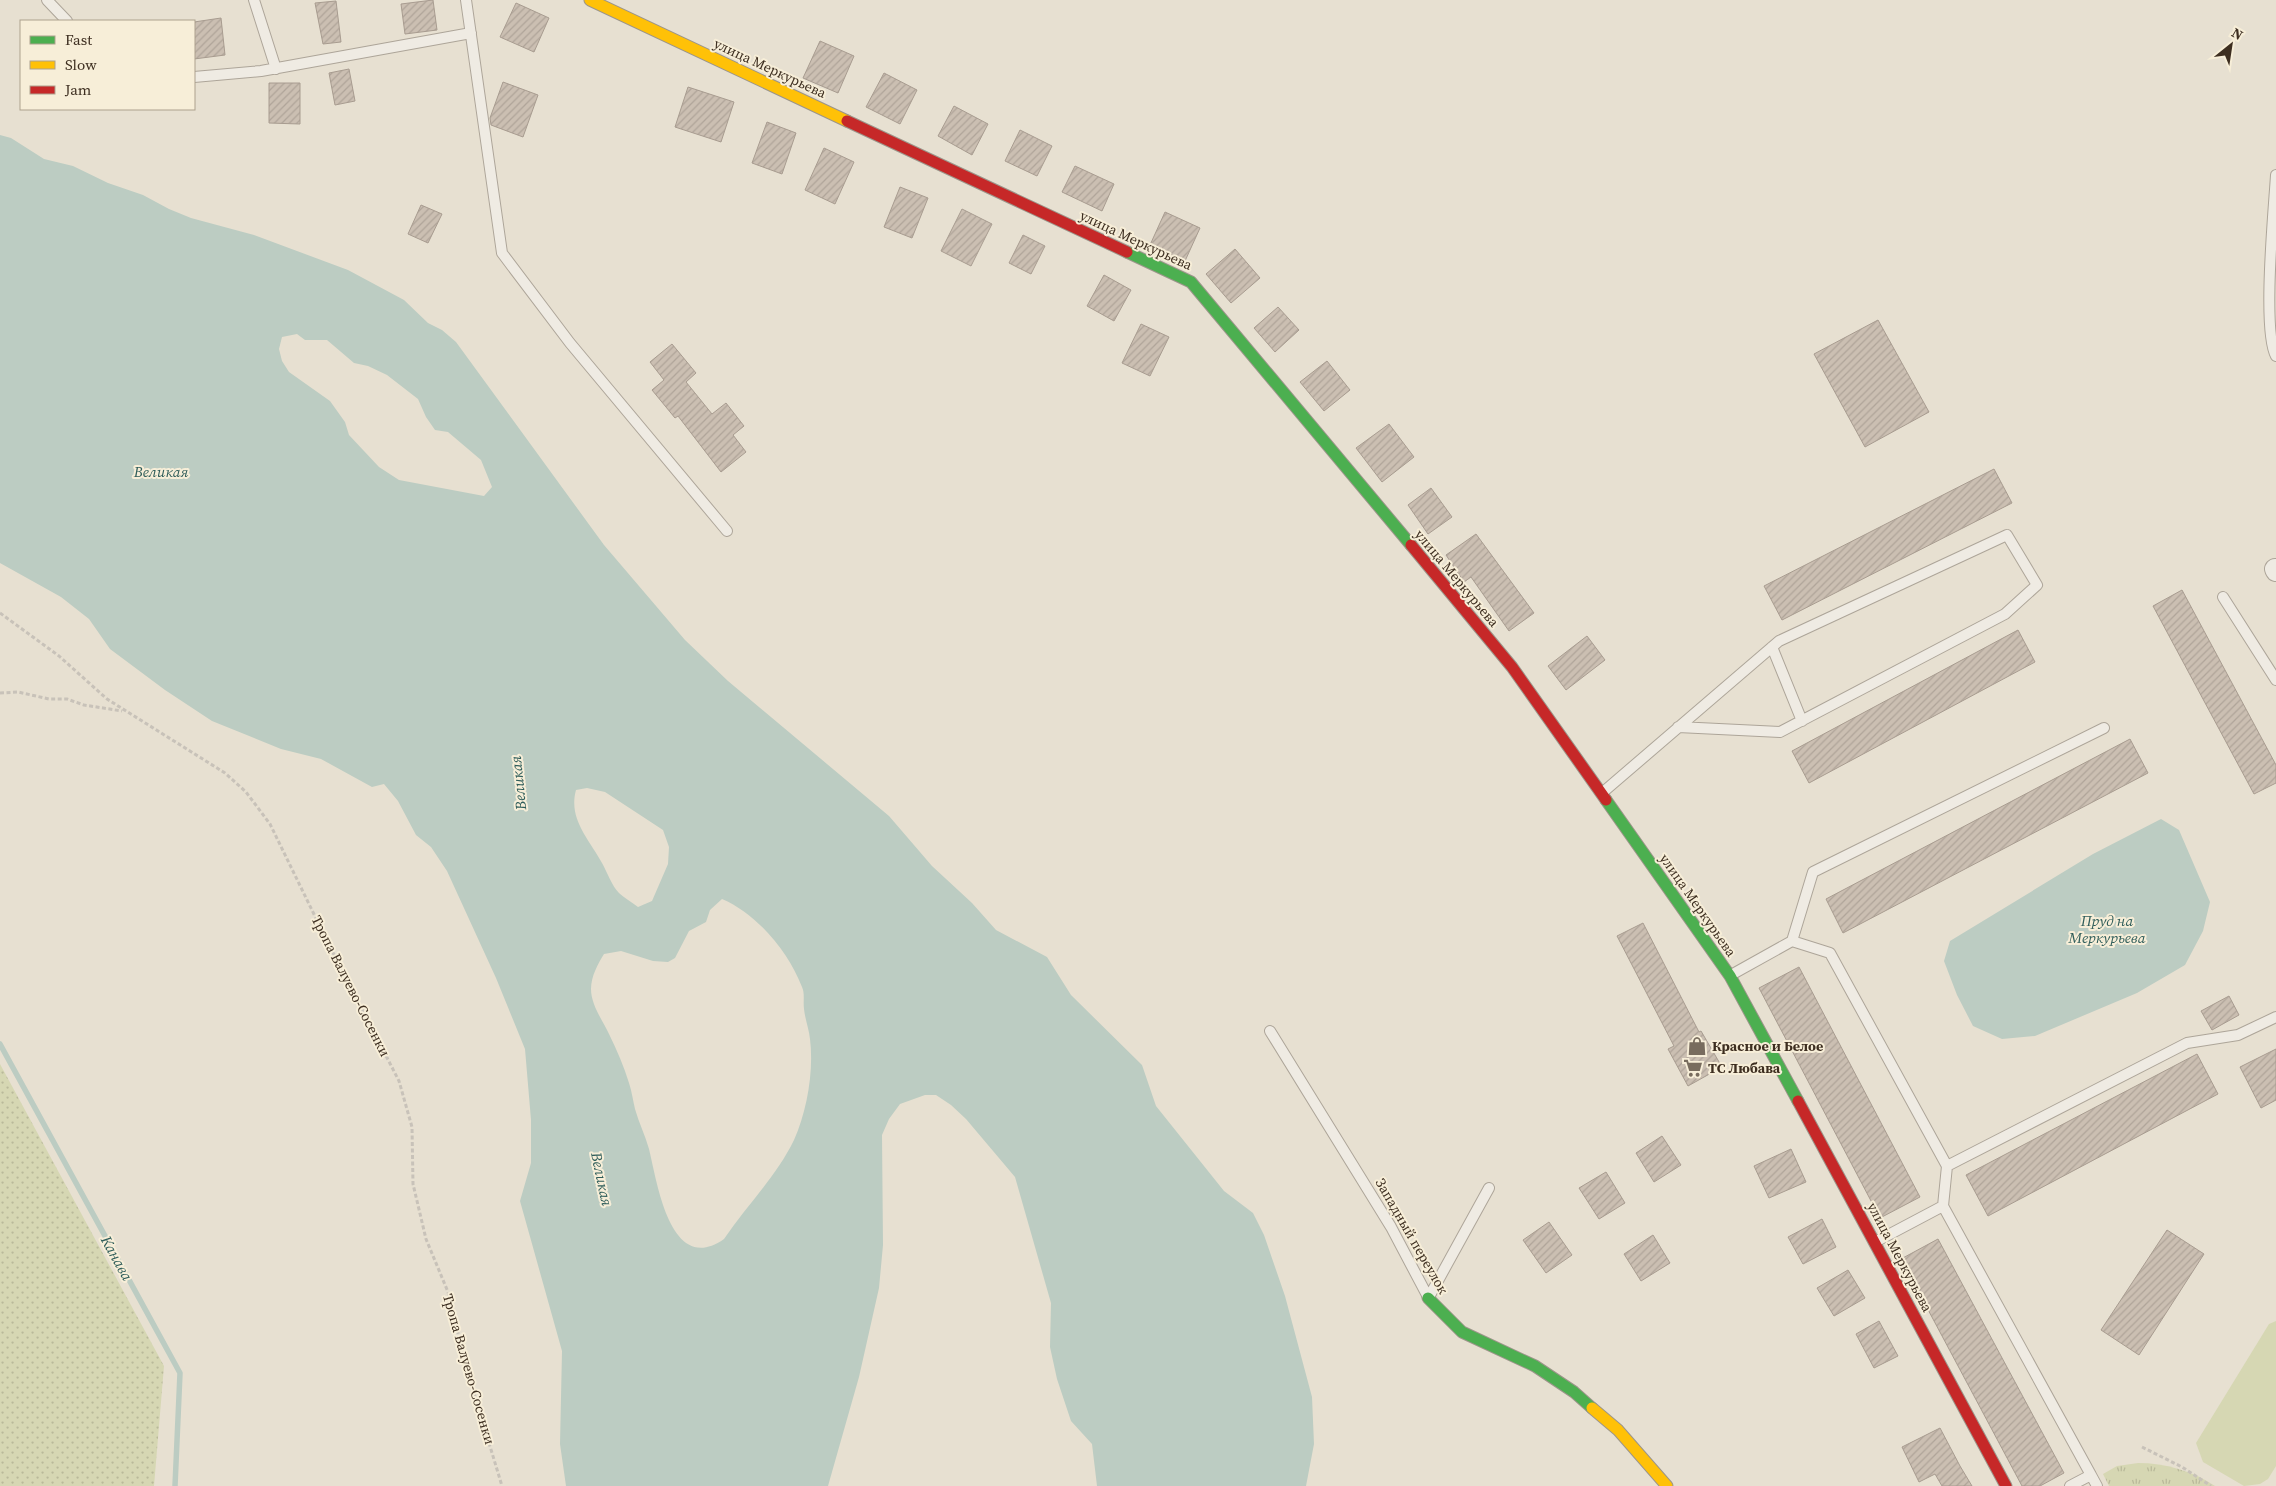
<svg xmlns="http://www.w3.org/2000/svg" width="2276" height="1486" font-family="'Source Serif 4',serif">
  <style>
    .grass { fill: url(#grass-tufts) }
    .park { fill: url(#park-dots) }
    .pitch { fill: #d6d7b3 }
    .water { fill: #bcccc2; fill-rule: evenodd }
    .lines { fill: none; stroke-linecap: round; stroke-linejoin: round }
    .stream { stroke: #bcccc2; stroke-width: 5.5 }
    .building { fill: url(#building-hatch); stroke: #a89c90 }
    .lane-casing { stroke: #ada599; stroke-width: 12 }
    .street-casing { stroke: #ada599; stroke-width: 22 }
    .fast-casing { stroke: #9c958a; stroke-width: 13 }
    .slow-casing { stroke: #9c958a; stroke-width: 13 }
    .jam-casing { stroke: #9c958a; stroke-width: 13 }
    .path { stroke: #c8c2b9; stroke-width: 3; stroke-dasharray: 4 2.5; stroke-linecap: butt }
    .lane { stroke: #efebe3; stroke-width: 10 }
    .street { stroke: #efebe3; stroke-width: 20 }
    .fast { stroke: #4caf50; stroke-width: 11 }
    .slow { stroke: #ffc107; stroke-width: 11 }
    .jam { stroke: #c62828; stroke-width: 11 }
    .labels { text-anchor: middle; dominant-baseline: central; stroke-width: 4; stroke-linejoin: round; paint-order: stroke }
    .street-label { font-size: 14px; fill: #3d2e20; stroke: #f7eed8 }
    .poi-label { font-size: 14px; font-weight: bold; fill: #3d2e20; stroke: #f7eed8; text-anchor: start }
    .water-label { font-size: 15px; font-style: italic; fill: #2f5d5a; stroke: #f7eed8 }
  </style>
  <defs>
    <pattern id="grass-tufts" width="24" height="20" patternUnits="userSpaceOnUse" patternTransform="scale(1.25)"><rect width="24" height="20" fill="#d6d7b3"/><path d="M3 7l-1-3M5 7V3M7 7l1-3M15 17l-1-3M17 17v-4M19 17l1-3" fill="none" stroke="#b9b99a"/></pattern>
    <pattern id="park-dots" width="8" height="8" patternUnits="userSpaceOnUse" patternTransform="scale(1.25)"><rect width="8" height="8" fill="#d6d7b3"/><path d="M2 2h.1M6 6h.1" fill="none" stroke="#b9b99a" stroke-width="1.8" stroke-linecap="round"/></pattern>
    <pattern id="building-hatch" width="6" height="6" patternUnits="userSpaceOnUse" patternTransform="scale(1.25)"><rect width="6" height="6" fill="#cbbfb2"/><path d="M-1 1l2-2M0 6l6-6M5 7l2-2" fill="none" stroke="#afa499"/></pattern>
  </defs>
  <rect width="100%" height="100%" fill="#e7e0d1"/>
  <path class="grass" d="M2138,1463C2165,1463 2193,1471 2215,1486H2109L2103,1474L2117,1466Z"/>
  <path class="park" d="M0,1064L164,1366L154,1486H0Z"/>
  <path class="pitch" d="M2276,1321V1466L2268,1479L2260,1484L2244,1486L2203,1462L2196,1443L2269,1324Z"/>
  <path class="water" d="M0,135L11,138L44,159L73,166L108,183L143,195L169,209L191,218L254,235L348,270L404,300L428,323L442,330L456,342L604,545L685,640L728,681L889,816L932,866L972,903L996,930L1047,957L1071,995L1142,1065L1156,1106L1224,1191L1253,1213L1264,1235L1285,1296L1312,1397L1314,1444L1306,1486H1097L1092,1444L1071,1421L1057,1379L1050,1347L1051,1303L1015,1177L966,1119L951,1105L936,1095H925L900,1104L889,1119L882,1135L883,1245L879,1288L859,1377L828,1486H566L560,1444L562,1351L520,1201L531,1163V1120L525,1049L496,978L447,871L431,847L416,835L398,801L384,784L372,787L321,759L281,749L212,721L165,690L110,649L89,619L61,597L0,563ZM297,334L305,340H327L354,363L368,366L387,375L418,399L426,417L435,430L448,432L481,460L492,487L484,496L399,480L379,467L349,435L345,422L330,401L289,372L282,361L279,349L282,337ZM587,788L605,792L663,830L669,847L668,864L652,901L638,907C632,902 624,898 619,893C612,886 607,872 602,863C589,839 568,819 576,790ZM722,899C757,914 788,951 802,987C805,993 803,1002 804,1009C805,1019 809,1029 810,1039C814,1071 807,1111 794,1140C776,1177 747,1205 724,1239C670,1277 657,1181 649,1149C645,1135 639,1123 635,1109C633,1101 632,1092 629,1083C624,1067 617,1050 609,1034C603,1021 591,1005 591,989C591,976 598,964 604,954L621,951L653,961L668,962L675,958L689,931L706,922L710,910Z
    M2161,819L2179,830L2210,902L2203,931L2185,965L2137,993L2035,1036L2002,1039L1973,1026L1957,995L1944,961L1950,941L2093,854Z"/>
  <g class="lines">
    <path class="stream" d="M0,1044L180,1373L175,1486"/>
  </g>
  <path class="building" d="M433,0L437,30L405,34L401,4Z
    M336,1L341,42L323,44L315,3Z
    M516,3L549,18L534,52L500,37Z
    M221,18L225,55L194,59V22Z
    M820,41L854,56L838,93L803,78Z
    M349,69L355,101L335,105L329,73Z
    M884,73L917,90L900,124L866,107Z
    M503,82L538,95L523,137L491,125L490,118Z
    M269,83H300V124L269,123Z
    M688,87L734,102L721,142L675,127Z
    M954,106L988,124L972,155L938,136Z
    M767,122L796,133L782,174L752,163Z
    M1020,130L1052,146L1037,176L1005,161Z
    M824,148L854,162L835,204L805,190Z
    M1075,166L1114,184L1102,211L1062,192Z
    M900,187L928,198L912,238L884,227Z
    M421,205L442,214L428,243L408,234Z
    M962,209L992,224L971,266L941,251Z
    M1165,212L1200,228L1185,261L1150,245Z
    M1023,235L1045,246L1031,274L1009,263Z
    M1235,249L1260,278L1231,303L1206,274Z
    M1104,275L1131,290L1114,321L1087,306Z
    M1278,307L1299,330L1275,352L1254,328Z
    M1878,320L1929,412L1865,447L1814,354Z
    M1141,324L1169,337L1150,376L1122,363Z
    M672,344L696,373L686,382L712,414L726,403L744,426L733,435L746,452L721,472L678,416L675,418L652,390L664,380L650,362Z
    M1327,361L1350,390L1324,411L1300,382Z
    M1389,424L1414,457L1382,482L1356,448Z
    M1994,469L2012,503L1782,620L1764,586Z
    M1431,488L1452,517L1428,534L1408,505Z
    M1476,534L1534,613L1509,631L1471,577L1464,582L1446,555Z
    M2182,590L2276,765V783L2254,794L2153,606Z
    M2018,630L2035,662L1809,783L1792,751Z
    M1587,636L1605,660L1566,690L1548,666Z
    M2130,739L2148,773L1843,933L1826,899Z
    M1643,923L1699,1032L1701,1031L1722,1067L1688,1086L1668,1049L1674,1046L1617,936Z
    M1799,967L1920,1197L1880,1218L1759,988Z
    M2229,996L2239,1015L2212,1030L2201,1011Z
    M2276,1049V1100L2261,1108L2240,1067Z
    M2197,1054L2218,1094L1988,1216L1966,1175Z
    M1662,1136L1681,1165L1654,1182L1636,1153Z
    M1791,1149L1806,1182L1769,1198L1754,1166Z
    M1606,1172L1625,1203L1599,1219L1579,1188Z
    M1822,1219L1836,1247L1803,1264L1788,1237Z
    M1549,1222L1572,1255L1546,1273L1523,1240Z
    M2167,1230L2204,1254L2139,1355L2101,1330Z
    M1653,1235L1670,1263L1641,1281L1624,1254Z
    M1938,1239L2064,1473L2040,1486H2022L1901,1259Z
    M1848,1270L1865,1298L1834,1316L1817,1288Z
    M1879,1321L1898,1356L1874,1368L1856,1334Z
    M1940,1428L1960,1466L1972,1486H1942L1935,1474L1919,1482L1902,1447Z"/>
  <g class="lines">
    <g class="lane-casing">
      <path id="lane" d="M47,0L67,21
        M254,0L276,69
        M466,0L502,253L570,343L727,531
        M194,77L261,71L471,33
        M2276,175C2274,209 2262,331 2276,356
        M2223,597L2276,680
        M1772,647L1802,721
        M1602,793L1779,641L2007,535L2037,585L2005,614L1780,732L1678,727
        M1792,941L1830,953L1947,1166
        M1731,975L1792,941L1813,872L2104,728
        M1270,1031L1391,1227L1428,1297
        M1943,1206L2091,1475
        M1875,1242L1943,1206L1947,1166L2187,1043L2238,1035L2276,1017
        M1429,1297L1489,1188
        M2070,1486L2091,1475L2097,1486"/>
    </g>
    <g class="street-casing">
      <path id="street" d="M2275,569L2276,571"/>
    </g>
    <g class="fast-casing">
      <path id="fast" d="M1127,252L1191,282L1411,545
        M1606,800L1730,976L1798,1101
        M1428,1298L1462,1332L1535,1366L1574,1392L1592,1408"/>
    </g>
    <g class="slow-casing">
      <path id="slow" d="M590,0L847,121
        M1592,1408L1618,1430L1667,1486"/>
    </g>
    <g class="jam-casing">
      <path id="jam" d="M847,121L1127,252
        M1411,545L1512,667L1606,800
        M1798,1101L2006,1486"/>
    </g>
    <path class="path" d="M0,613L59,656L107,699L225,773L246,792L270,824L328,943L399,1081L412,1127L413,1184L426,1239L448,1292L467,1370L502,1486
      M0,693L18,692L49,699H67L84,705L122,711
      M2142,1447L2182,1467L2211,1486"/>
    <use href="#lane" class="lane"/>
    <use href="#street" class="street"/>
    <use href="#fast" class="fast"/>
    <use href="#slow" class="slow"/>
    <use href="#jam" class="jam"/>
  </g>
  <defs>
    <g id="shop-bare" transform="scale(1.5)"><path d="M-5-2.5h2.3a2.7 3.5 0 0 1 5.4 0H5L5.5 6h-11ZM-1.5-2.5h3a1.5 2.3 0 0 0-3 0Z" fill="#786c5e" stroke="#f7eed8" stroke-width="2.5" paint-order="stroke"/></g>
    <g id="supermarket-bare" transform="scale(1.5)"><path d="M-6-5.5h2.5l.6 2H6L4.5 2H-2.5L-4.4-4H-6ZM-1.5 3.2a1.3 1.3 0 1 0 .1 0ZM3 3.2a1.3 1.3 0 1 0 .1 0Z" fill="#786c5e" stroke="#f7eed8" stroke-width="2.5" paint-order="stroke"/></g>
  </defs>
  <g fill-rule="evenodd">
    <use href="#shop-bare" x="1697" y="1046"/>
    <use href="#supermarket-bare" x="1693" y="1068"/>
  </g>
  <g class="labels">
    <g class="street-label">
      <text transform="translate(770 68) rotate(25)">улица Меркурьева</text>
      <text transform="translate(1136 240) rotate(25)">улица Меркурьева</text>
      <text transform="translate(1457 578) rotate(50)">улица Меркурьева</text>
      <text transform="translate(1698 905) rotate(55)">улица Меркурьева</text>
      <text transform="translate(351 986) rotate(63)">Тропа Валуево-Сосенки</text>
      <text transform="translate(1412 1236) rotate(60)">Западный переулок</text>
      <text transform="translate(1900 1257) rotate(62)">улица Меркурьева</text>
      <text transform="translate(469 1369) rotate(74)">Тропа Валуево-Сосенки</text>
    </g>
    <g class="poi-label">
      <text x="1712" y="1046">Красное и Белое</text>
      <text x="1708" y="1068">ТС Любава</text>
    </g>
    <g class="water-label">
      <text x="161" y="471">Великая</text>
      <text transform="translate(518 783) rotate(-96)">Великая</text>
      <text x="2107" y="920">Пруд на<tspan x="2107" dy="17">Меркурьева</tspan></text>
      <text transform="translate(602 1179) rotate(78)">Великая</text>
      <text transform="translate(117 1258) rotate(61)">Канава</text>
    </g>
  </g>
  <rect x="20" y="20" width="175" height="90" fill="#f7eed8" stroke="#ada18e"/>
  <rect x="30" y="36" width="25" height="8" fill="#4caf50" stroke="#ada18e"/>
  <text x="65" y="45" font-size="15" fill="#3d2e20">Fast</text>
  <rect x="30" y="61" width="25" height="8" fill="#ffc107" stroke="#ada18e"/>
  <text x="65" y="70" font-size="15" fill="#3d2e20">Slow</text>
  <rect x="30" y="86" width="25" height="8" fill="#c62828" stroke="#ada18e"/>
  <text x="65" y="95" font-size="15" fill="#3d2e20">Jam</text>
  <g transform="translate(2231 45) rotate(30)" stroke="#f7eed8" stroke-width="4" paint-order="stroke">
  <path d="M0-4L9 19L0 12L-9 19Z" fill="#3d2e20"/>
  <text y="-8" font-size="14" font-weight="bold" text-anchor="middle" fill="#3d2e20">N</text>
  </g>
</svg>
